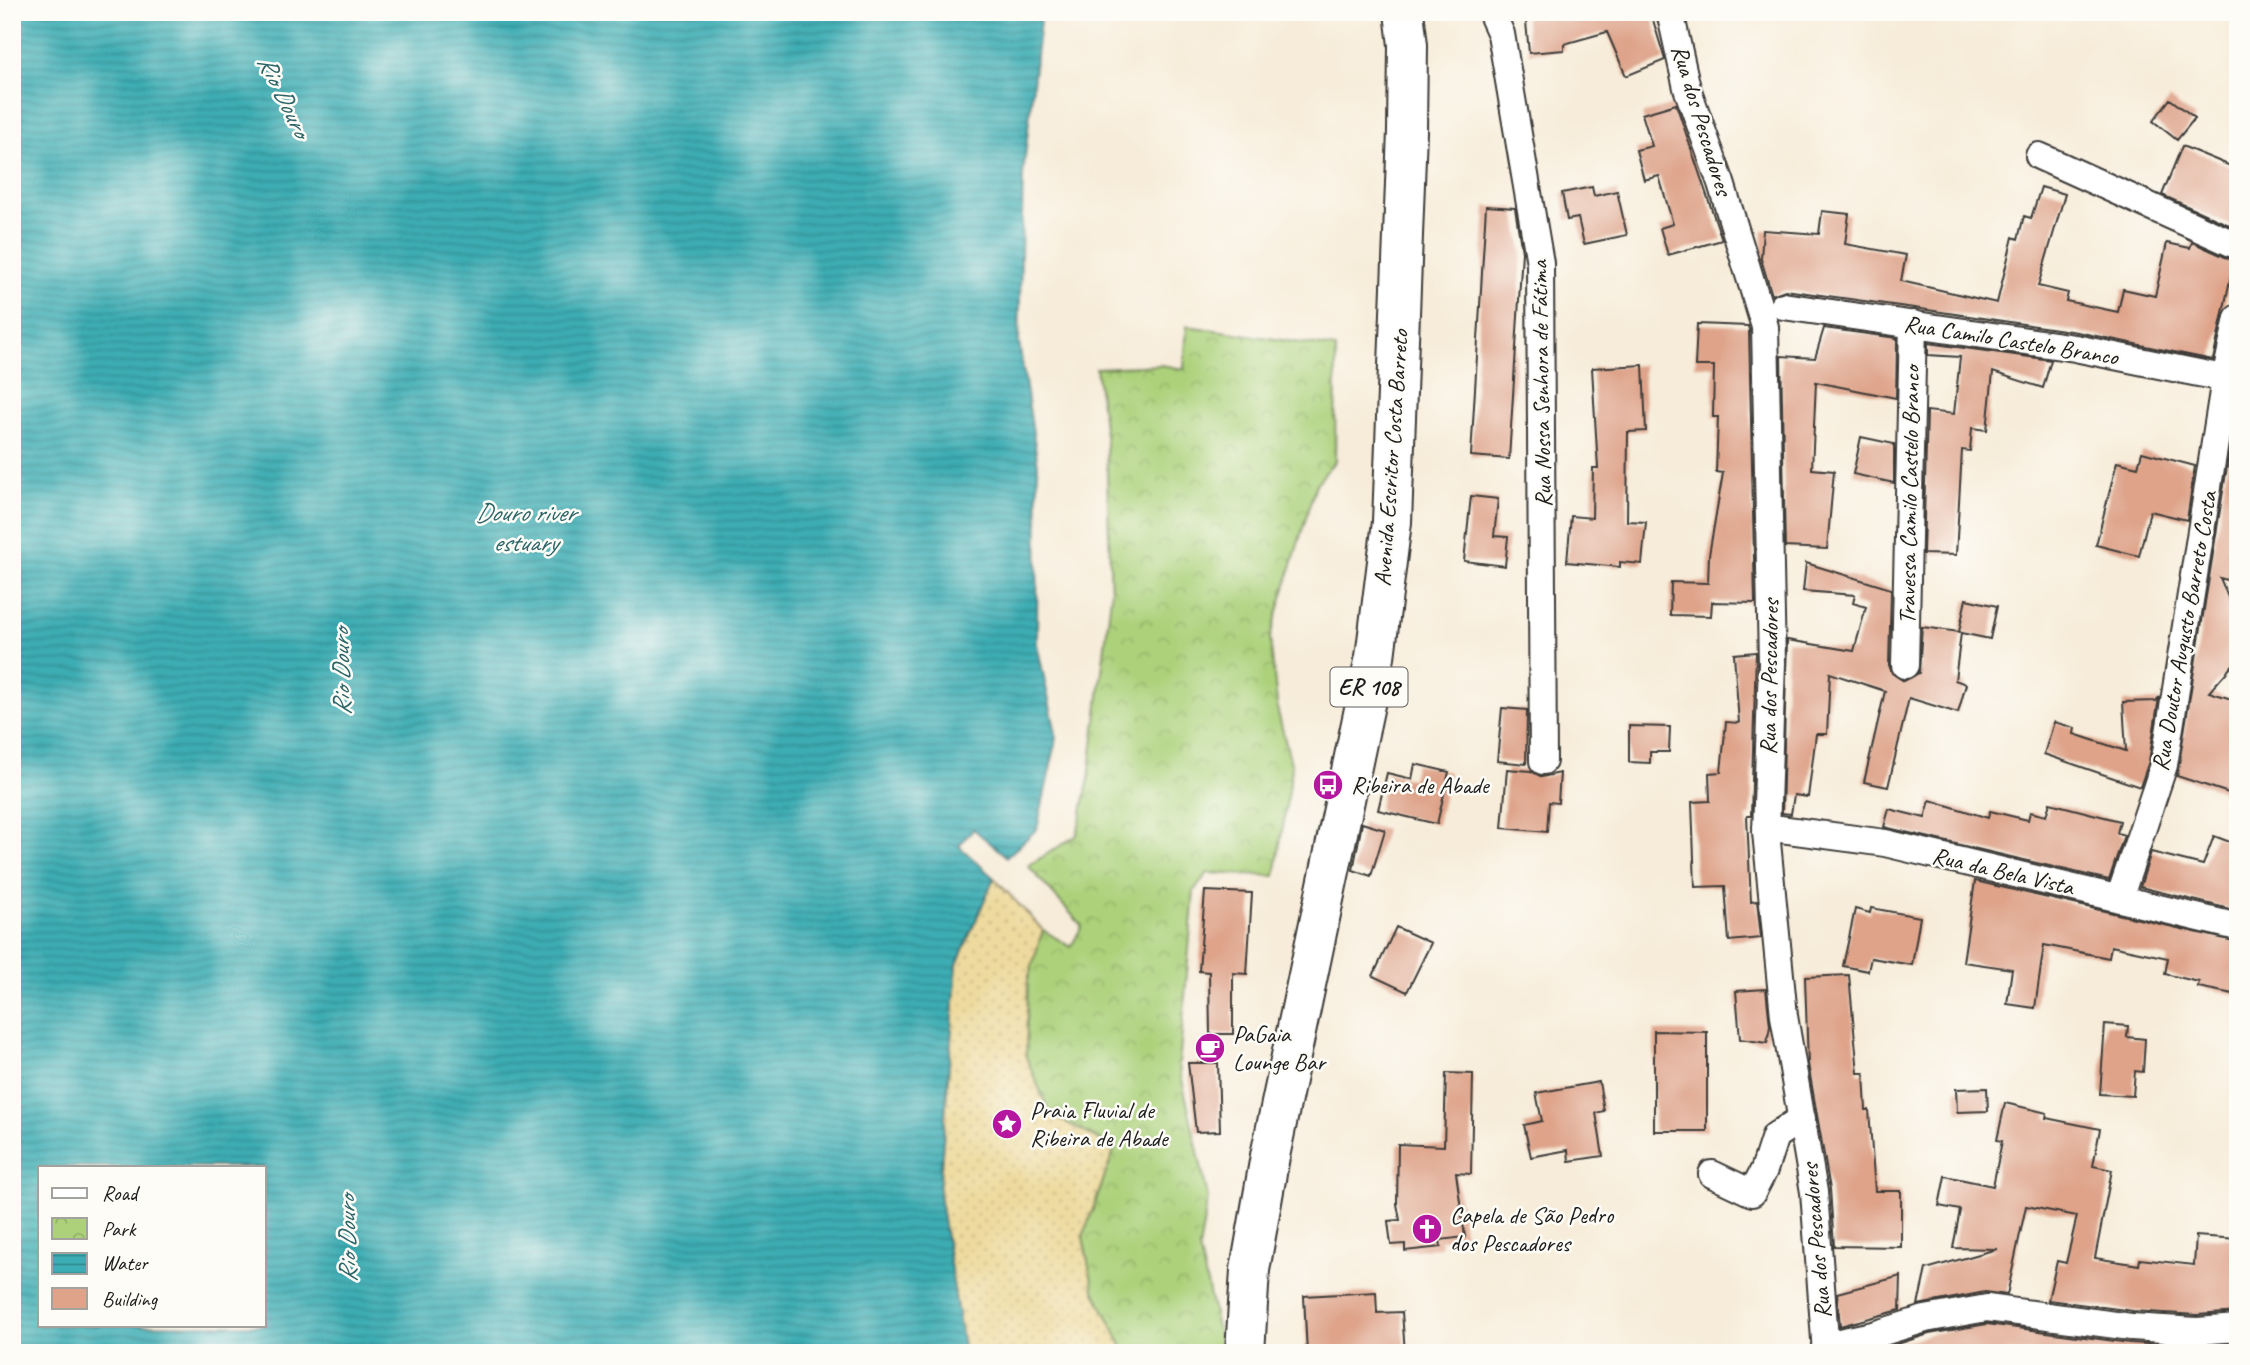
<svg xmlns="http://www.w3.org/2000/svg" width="2250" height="1365" font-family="Caveat,sans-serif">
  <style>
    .sand { fill: url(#sand-dots); stroke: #857b5d; stroke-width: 2 }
    .park { fill: url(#park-crowns); stroke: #64764b; stroke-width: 2 }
    .water { fill: url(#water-rules); stroke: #2c6468; stroke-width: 2; fill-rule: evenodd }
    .building { fill: #dea389 }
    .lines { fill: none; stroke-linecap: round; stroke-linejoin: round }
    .minor-casing { stroke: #3d3b38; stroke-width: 30 }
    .primary-casing { stroke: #3d3b38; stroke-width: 42 }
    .minor { stroke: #fff; stroke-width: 26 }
    .primary { stroke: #fff; stroke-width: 38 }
    .labels { text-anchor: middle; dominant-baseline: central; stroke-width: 5; stroke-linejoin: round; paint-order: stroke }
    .shield { fill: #fdfcf7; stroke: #605f5e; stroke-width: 2 }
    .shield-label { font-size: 23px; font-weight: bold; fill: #1c1c1c }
    .street-label { font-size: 24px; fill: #1c1c1c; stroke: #fdfcf7 }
    .poi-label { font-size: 24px; fill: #1c1c1c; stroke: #fdfcf7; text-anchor: start }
    .water-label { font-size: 26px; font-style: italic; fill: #2c6468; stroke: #fdfcf7 }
  </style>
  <defs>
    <pattern id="sand-dots" width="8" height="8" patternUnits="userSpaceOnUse" patternTransform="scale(1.75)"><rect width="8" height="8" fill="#eeda9e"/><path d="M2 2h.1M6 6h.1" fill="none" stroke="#ccba88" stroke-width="1.8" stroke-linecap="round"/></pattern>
    <pattern id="park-crowns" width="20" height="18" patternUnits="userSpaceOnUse" patternTransform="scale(1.75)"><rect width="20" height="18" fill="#acd17a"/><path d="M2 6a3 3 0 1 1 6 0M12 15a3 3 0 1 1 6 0" fill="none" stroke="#93b369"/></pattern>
    <pattern id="water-rules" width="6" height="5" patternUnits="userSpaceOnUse" patternTransform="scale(1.75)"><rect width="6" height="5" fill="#3cadb4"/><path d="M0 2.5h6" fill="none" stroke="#328c92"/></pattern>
  </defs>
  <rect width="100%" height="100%" fill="#fdfcf7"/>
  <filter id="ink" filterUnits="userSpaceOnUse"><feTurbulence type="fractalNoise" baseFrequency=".0143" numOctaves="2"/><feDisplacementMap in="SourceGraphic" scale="14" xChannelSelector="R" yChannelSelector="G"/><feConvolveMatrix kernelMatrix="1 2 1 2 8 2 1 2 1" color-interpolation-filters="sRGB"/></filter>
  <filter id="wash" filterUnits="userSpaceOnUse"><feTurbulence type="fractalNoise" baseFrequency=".00686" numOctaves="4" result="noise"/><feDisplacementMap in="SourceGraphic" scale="28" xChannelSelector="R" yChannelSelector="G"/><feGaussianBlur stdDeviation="1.57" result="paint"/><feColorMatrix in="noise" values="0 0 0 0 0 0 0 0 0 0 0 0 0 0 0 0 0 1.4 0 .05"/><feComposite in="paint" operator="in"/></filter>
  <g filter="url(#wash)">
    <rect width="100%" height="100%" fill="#f7ecd9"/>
    <path class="sand" d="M994,878L1043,930L1028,980L1115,1148L1083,1237L1094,1290L1126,1353H964L939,1193L957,964Z"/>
    <path class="park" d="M1187,326L1336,348L1335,461L1316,484L1270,638L1278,712L1292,768L1275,876L1208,873L1194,891L1179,1066L1208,1197L1199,1249L1223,1353H1126L1094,1290L1083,1237L1115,1148L1050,1114L1026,1057L1028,980L1043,930L1071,947L1082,926L1028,866L1077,835L1089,778L1111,596L1106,442L1096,368L1161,365L1184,369Z"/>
    <path class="water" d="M12,12H1041L1023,176L1019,342L1038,465L1037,644L1057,738L1037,829L1007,857L973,829L959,846L994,878L957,964L939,1193L964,1353H12ZM40,1167H264V1325H40Z"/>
    <g id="blocks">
      <path class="building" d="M1525,12H1655L1653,20L1665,60L1626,76L1607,32L1564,44V50L1529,53Z
        M2170,99L2195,118L2177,140L2153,121Z
        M1676,104L1722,240L1668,255L1660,228L1673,224L1659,176L1644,180L1636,150L1652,146L1642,114Z
        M2182,146L2238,169V229L2162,195Z
        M1592,187L1594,196L1617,191L1627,235L1584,244L1578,218L1567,220L1562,193Z
        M2041,187L2065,194L2038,286L2068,293L2066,301L2118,312L2123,289L2155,296L2167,243L2190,248L2192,242L2234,261L2213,360L2077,332L1914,308L1785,290L1772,295L1761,259L1763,230L1819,234L1822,211L1849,214L1845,244L1906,255L1901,281L1997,303L2013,237L2018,239L2024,216L2031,218Z
        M1486,206L1515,208L1522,252L1509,459L1471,456Z
        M1697,324L1748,326L1749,330L1755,603L1712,602L1711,616L1670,615L1671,582L1708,583L1709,555L1723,473L1716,472L1718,417H1713L1714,366H1695Z
        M1824,328L1897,338L1896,398L1816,382L1812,469L1834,471L1827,549L1785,547L1781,356L1815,358Z
        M1928,343L2051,360L2043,388L1993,372L1987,430L1972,428L1970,451L1962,450L1956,555L1923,554L1927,411L1954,414L1960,357L1928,355Z
        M1643,365L1646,431L1628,432L1627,521L1646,522L1642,564L1620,562V567L1567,562L1571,516L1592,518L1593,468H1598L1592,368Z
        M2235,417L2238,418V583L2220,578L2238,621V659L2209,692L2238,701V796L2177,776Z
        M1861,437L1894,444V483L1853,474Z
        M2142,452L2195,466L2187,520L2150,511L2139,556L2096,545L2117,462L2138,467Z
        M1471,496L1498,499L1494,536L1508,537L1505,566L1464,561Z
        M1806,563L1891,589L1889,665L1892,673L1904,681L1919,673L1922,627L1959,632L1966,599L1997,606L1990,639L1961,633L1955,680L1966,684L1958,713L1909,698L1888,787L1864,782L1885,691L1830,673L1827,734H1816L1808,797L1794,795L1791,814L1782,813L1787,640L1854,651L1866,607L1853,603L1855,595L1803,591Z
        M1756,652L1751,816H1747L1751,902L1757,901L1761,938L1729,941L1725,886L1695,887L1692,802L1710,801L1709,773L1721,772L1726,722L1739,723L1734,654Z
        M2159,697L2149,761L2140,787L2044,754L2054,722L2075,728L2074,734L2126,751L2123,702L2156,701Z
        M1502,708L1527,710L1526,764L1497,761Z
        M1629,726L1670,727L1669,752H1650V763L1629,762Z
        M1415,764L1449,772L1437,824L1378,810L1387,773L1412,779Z
        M1507,769L1531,771L1542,777L1560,773L1558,803L1549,802L1547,832L1502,828Z
        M1930,800L1988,818L1990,811L2028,820L2030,812L2046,816L2050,803L2120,821L2117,833L2124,835L2109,880L1884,827L1889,809L1925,818Z
        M1362,823L1385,830L1371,876L1353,870Z
        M2214,836L2238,845V911L2140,887L2151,852L2203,865Z
        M1975,881L2238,942V995L2198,987L2199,982L2165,974L2168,958L2111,946L2109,958L2044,945L2035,1008L2007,1004L2012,969L1963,962Z
        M1205,891L1252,893L1247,974L1233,973V1034H1210L1209,972L1199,971Z
        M1871,908L1920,917L1912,965L1871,958L1868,971L1843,966L1855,909L1870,913Z
        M1396,927L1431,943L1407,992L1373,976Z
        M1849,975L1858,1073H1864L1866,1110H1869L1875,1191H1901V1247L1834,1246L1830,1189L1808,1064L1805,977Z
        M1766,989L1770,1026L1767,1043L1740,1039L1736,991Z
        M2105,1024L2128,1026L2127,1037L2145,1039L2143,1072L2135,1071L2133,1096L2100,1094Z
        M1654,1031L1707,1032V1131H1654Z
        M1188,1063H1218L1220,1131L1196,1132Z
        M1446,1073L1473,1074L1471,1174L1456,1173L1465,1237L1440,1240L1441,1247L1405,1251V1244L1391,1245L1388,1221L1400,1220L1397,1204L1398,1144L1444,1146Z
        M1599,1082L1604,1111L1596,1113L1603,1156L1569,1161L1568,1150L1531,1157L1524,1125L1542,1121L1536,1093Z
        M1987,1088L1988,1111L1957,1112L1956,1089Z
        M2005,1103L2047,1113L2046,1118L2100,1129L2093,1166L2112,1170L2095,1258L2139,1265L2140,1259L2194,1265L2196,1236L2238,1239V1312L2197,1315L2133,1311L2048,1300L2057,1261L2066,1263L2077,1216L2026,1206L2007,1295L1985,1292L1918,1305L1926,1269L1997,1249L1953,1248L1960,1210L1939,1206L1945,1176L1993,1186L2002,1141L1997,1140Z
        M1901,1276L1900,1310L1840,1326L1837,1293Z
        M1376,1292L1377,1313L1402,1312L1405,1353H1307L1304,1296Z
        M1987,1324L2130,1343L2196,1347L2238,1344V1353H1885V1348L1929,1334Z"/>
    </g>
  </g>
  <g filter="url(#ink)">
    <use href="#blocks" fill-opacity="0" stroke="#3d3b38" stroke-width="2"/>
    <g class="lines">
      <g class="minor-casing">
        <path id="minor" d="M1491,12L1501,34L1540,263L1543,761
          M1670,12L1687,88L1721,183L1765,327L1772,663L1766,832L1784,1016L1814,1192L1826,1353
          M2039,156L2238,246
          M1783,306L2075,348L2238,381
          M1905,665L1913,324
          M1766,827L1885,843L2238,927
          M2119,899L2164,765L2225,379L2238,318
          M1712,1174L1752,1193L1764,1170L1775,1136L1802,1118
          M1825,1345L1873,1335L1925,1319L1987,1308L2131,1327L2197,1331L2238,1328"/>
      </g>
      <g class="primary-casing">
        <path id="primary" d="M1245,1353L1250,1270L1270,1156L1375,657L1392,522L1407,131L1408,45L1404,12"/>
      </g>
      <use href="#minor" class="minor"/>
      <use href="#primary" class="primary"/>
    </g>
  </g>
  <defs>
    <g id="bus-disc" transform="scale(1.575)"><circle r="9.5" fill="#b5179e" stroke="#fdfcf7"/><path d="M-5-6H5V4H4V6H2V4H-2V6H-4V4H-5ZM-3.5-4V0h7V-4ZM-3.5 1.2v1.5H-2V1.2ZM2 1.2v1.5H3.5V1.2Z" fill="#fff"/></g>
    <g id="cafe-disc" transform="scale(1.575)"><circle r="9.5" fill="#b5179e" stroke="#fdfcf7"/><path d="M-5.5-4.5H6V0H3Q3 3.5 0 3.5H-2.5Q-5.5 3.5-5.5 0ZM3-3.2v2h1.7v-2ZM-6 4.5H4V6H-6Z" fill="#fff"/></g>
    <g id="sight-disc" transform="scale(1.575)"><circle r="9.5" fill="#b5179e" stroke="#fdfcf7"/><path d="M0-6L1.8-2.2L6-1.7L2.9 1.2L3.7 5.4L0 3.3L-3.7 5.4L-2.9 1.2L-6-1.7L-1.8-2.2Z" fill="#fff"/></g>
    <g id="church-disc" transform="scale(1.575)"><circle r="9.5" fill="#b5179e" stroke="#fdfcf7"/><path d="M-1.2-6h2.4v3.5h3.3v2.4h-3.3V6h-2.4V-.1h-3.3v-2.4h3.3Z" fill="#fff"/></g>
  </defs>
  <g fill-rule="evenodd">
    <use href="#bus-disc" x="1328" y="785"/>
    <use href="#cafe-disc" x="1210" y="1048"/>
    <use href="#sight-disc" x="1007" y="1124"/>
    <use href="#church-disc" x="1427" y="1229"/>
  </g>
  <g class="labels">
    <rect class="shield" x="1330.5" y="667.5" width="77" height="39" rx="5"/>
    <g class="shield-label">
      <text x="1369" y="687">ER 108</text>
    </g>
    <g class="street-label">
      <text transform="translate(1702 120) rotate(73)">Rua dos Pescadores</text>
      <text transform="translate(2011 340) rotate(9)">Rua Camilo Castelo Branco</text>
      <text transform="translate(1541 384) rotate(-91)">Rua Nossa Senhora de Fátima</text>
      <text transform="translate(1391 458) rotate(-86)">Avenida Escritor Costa Barreto</text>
      <text transform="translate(1909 495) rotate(-89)">Travessa Camilo Castelo Branco</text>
      <text transform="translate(2184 631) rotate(-80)">Rua Doutor Augusto Barreto Costa</text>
      <text transform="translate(1769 677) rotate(-89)">Rua dos Pescadores</text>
      <text transform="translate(2003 871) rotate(13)">Rua da Bela Vista</text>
      <text transform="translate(1816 1241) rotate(-95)">Rua dos Pescadores</text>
    </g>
    <g class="poi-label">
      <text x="1351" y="785">Ribeira de Abade</text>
      <text x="1233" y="1034">PaGaia<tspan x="1233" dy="28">Lounge Bar</tspan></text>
      <text x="1030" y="1110">Praia Fluvial de<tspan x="1030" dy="28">Ribeira de Abade</tspan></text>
      <text x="1450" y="1215">Capela de São Pedro<tspan x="1450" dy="28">dos Pescadores</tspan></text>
    </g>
    <g class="water-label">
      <text transform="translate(284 96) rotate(64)">Rio Douro</text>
      <text x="525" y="512">Douro river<tspan x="525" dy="30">estuary</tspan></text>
      <text transform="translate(341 672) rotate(-91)">Rio Douro</text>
      <text transform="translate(347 1239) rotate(-91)">Rio Douro</text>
    </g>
  </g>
  <rect width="2250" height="1365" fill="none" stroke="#fdfcf7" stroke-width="42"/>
  <rect x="38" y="1166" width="228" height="161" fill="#fdfcf7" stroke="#a3a29f" stroke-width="2"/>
  <rect x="52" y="1188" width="35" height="10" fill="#ffffff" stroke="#a3a29f" stroke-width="2"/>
  <text x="102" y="1200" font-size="21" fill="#1c1c1c">Road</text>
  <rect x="52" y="1218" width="35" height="21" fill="url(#park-crowns)" stroke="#a3a29f" stroke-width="2"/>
  <text x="102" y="1236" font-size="21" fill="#1c1c1c">Park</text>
  <rect x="52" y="1253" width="35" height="21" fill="url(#water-rules)" stroke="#a3a29f" stroke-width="2"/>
  <text x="102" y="1270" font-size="21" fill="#1c1c1c">Water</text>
  <rect x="52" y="1288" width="35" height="21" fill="#dea389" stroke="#a3a29f" stroke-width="2"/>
  <text x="102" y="1306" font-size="21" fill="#1c1c1c">Building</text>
</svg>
